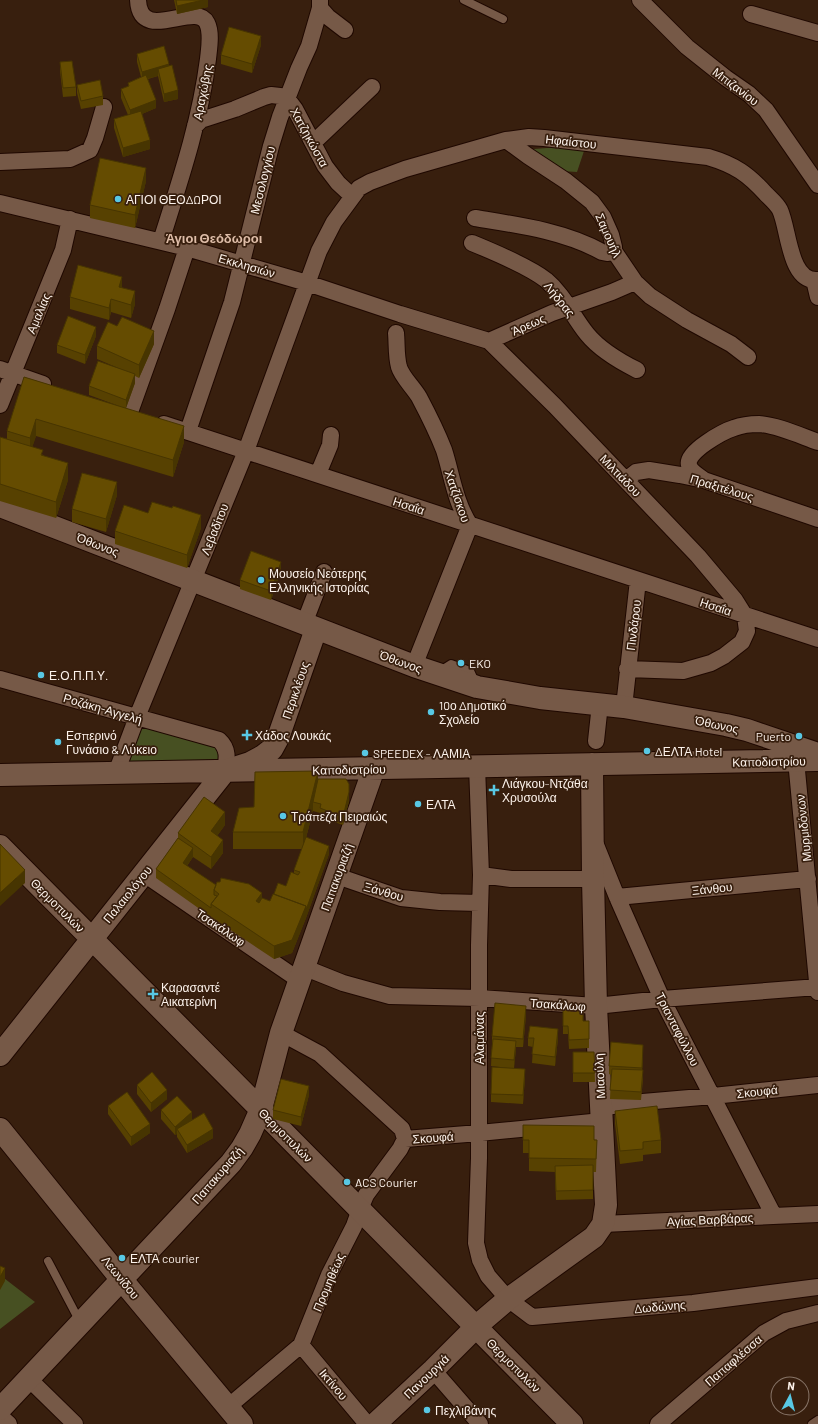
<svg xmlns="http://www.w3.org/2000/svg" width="818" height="1424" font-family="Barlow,sans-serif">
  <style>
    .green { fill: #475022 }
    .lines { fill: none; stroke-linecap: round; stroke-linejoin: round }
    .lane-casing { stroke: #1f0800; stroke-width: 10 }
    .street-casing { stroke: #1f0800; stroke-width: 18 }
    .secondary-casing { stroke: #1f0800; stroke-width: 24 }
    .lane { stroke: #765947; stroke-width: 8 }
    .street { stroke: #765947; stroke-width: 16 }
    .secondary { stroke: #765947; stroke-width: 22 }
    .wall { fill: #574101 }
    .shaded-wall { fill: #473501 }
    .building { fill: #654c01; stroke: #473501 }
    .poi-dot { fill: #58c8e4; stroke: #381f0e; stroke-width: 1.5 }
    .labels { text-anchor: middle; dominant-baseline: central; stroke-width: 3.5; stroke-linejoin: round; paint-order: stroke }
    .street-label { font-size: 12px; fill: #fdf3ec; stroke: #381f0e }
    .poi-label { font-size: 12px; fill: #fdf3ec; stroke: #381f0e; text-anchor: start }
    .neighbourhood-label { font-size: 13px; font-weight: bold; fill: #debda8; stroke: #381f0e }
  </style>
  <rect width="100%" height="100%" fill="#381f0e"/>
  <path class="green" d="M559,147L584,151L577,172L561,171L522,150Z
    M143,724L214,741L222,754L216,762L129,763Z
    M0,1275L35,1302L0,1329Z"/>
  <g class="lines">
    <g class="lane-casing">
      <path id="lane" d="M464,0L503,19
        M440,671L451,664L470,671L475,682
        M48,1261L80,1322
        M812,1424L818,1420"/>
    </g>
    <g class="street-casing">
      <path id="street" d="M138,0C140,45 196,0 207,23C212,33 209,49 208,59C200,122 180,181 161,241
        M640,0L687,47L726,78L749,94L766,110L818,185
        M320,8L328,17L345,30
        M751,14L818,33
        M195,126L201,120L235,109L264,97L271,95L280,96L289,101L295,109L325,166L338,183L352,196
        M506,140L528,156L566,181L592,202L603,217L611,235L614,247V251L635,282L650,296L687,320L731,344L748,357
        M314,142L372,87
        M0,162L70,159L90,150L95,138L104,107
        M0,203L187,248L307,283L400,314L489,341L555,406L698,556L735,600L745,616L747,631L742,642L724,656L711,663L683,671L627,669
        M475,218C518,225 564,231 602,252L607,253L614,251
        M472,243C494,252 528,266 546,280C564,295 573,317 587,334C600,350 619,361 637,370
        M814,280L818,297
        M396,333C397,344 396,356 399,367C402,377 413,387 419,397C428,414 437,432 444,450C452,475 455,502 470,525L414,666
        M489,341L552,313L612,292L635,282
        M0,369L43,384
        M0,405L63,250L70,219
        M130,412L167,309L187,248
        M164,424L818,639
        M188,431L232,302L271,146L280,117L299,68L309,46L320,8V0
        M318,474L330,445L331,435
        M626,480L636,472L649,470L680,475L704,480L818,519
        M704,480C699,476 690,471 689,465C685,452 724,431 734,428C742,425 751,424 759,424C777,425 801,436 818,442
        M304,624L324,572
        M0,679L219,740C229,749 227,759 225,771
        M624,707L638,580
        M596,741L600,704
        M796,760L818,992
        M477,766L481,875L479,945V1158L476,1243L480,1260L488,1276L508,1299L532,1317L693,1303L818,1287
        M116,773L137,717L246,451L319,251L334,222L359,188L370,182L405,169L506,140L529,137L544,138L708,157C735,165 748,174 766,194C771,199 777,204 780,210C789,229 789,283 818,280
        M596,845L617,897L662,999L774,1216
        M144,874L299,980
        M481,875L511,879H593
        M337,876L401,898L440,902L480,903
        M617,897L808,879
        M303,967L343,983L390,996L479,998L596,1006L662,999L818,987
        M281,1033L320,1054L402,1129L405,1139L479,1133L602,1121
        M600,1108L631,1103L713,1096L818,1085
        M603,1224L818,1214
        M301,1345L367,1424
        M433,1370L480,1424
        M29,1379L75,1424
        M229,1406L301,1345L329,1275L354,1226L360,1209L366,1195L400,1149L405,1139
        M0,1416L9,1424
        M658,1424L764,1333L786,1321L818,1313"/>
    </g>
    <g class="secondary-casing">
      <path id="secondary" d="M0,506L414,666L477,687L540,698L624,707L726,725L747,730L818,754
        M0,775L817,760
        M0,846L572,1424
        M0,1055L225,771L250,763L263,756L272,749L278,738L316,629
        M0,1129L122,1280L242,1424
        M0,1409L231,1163L242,1148L250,1134L261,1109L281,1033L374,768
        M375,1424L433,1370L480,1323L508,1299L594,1237L603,1224L606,1205L596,1006L593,879L592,764"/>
    </g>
    <use href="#lane" class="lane"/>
    <use href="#street" class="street"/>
    <use href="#secondary" class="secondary"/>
  </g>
  <path class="wall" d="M174,0H208V7L177,14Z
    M261,45L252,73L221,64V55Z
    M137,54L169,66L178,99L164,102L158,76L148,79L156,108L142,114L150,149L123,157L114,128V119L128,115L121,98V89L128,87V83L141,77L137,62Z
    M60,62L76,87V96L63,97L60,71Z
    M77,85L103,96V105L81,109L77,93Z
    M146,181L135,228L90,218V205Z
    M122,288L135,304L131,318L111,312L109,320L70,309V297Z
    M96,336L85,364L57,353V345Z
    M154,344L139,378L135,376V383L126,408L184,442L173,477L36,436L32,447L43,455L68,480L56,518L0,501V437L7,439V431L24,377L119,406L89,395V386L118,368L97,359V346Z
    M117,495L106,532L72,522V509Z
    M201,528L187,568L115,544V531Z
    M281,571L271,600L240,589V580Z
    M318,779L349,801L343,825L320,817V813L313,811L306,838L329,854L306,918L292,953L274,959L211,917L156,878V869L178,838V833L225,825L217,836L223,853L211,869L193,857L187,866L216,885L270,901L274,894L286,886L294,873V870L302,849H233V832L254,807Z
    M563,1006L583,1021H589V1048L569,1049L568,1034H563Z
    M526,1015L523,1047H516L514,1068L525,1077L523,1104L491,1102V1094L508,1068L491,1066L492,1044V1036Z
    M528,1038H558L555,1066L532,1063L533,1047L528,1046Z
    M573,1052H594L595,1082H573Z
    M643,1053L642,1070L643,1079L641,1100L610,1099L611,1075L609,1074V1066Z
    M137,1085L167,1099L151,1112L137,1094Z
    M309,1095L301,1126L273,1119V1110Z
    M108,1106L150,1133L131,1146L108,1114Z
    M161,1110L192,1120L213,1138L187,1153L177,1137V1134L175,1135L161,1119Z
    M615,1111L661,1140V1153L643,1155V1161L620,1164L615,1124Z
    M523,1125L597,1140L596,1172H593V1199L556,1200L555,1172L529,1171V1153H523Z"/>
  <path class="shaded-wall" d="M203,0H208V7L177,14V6Z
    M261,36V45L252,73V64Z
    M169,64V73L158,69V76L142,80V72Z
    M178,90V99L164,102V94Z
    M156,100V108L130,119V110Z
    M150,140V149L123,157V148Z
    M146,168V181L135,228V215Z
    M122,277V290L119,287Z
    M135,291V304L131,318V305Z
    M111,299V312L109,320V308Z
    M96,327V336L85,364V355Z
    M154,331V344L139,378V365Z
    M135,374V383L126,408V400Z
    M36,419V436L30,455V438Z
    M184,426V442L173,477V460Z
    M68,463V480L56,518V502Z
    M117,482V495L106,532V519Z
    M201,515V528L187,568V555Z
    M281,562V571L271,600V591Z
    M318,771V788L313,802V811L303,849V832Z
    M349,784V801L343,825V817Z
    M225,812V825L211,844V831Z
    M223,840V853L211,869V857Z
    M329,846V854L306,918V910Z
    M193,848V857L183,871V863Z
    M25,870V883L0,906V893Z
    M262,893V906L256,901Z
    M306,906V918L292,953L274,959V946Z
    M526,1006V1015L523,1047V1039Z
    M558,1029V1038L555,1066V1057Z
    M516,1041V1050L514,1068V1060Z
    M643,1045V1053L642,1077V1068Z
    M525,1069V1077L523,1104V1095Z
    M309,1086V1095L301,1126V1117Z
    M167,1090V1099L151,1112V1103Z
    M192,1112V1120L177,1129V1134L175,1135V1127Z
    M150,1124V1133L131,1146V1137Z
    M213,1129V1138L187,1153V1145Z
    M5,1268V1281L0,1290V1277Z"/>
  <path class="building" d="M176,0H203L177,6Z
    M229,27L261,36L252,64L221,55Z
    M164,46L169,64L142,72L137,54Z
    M72,61L76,87L63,88L60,62Z
    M172,65L178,90L164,94L158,69Z
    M146,75L156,100L130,110L121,89L129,86L128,83Z
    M100,80L103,96L81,101L77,85Z
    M141,111L150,140L123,148L114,119Z
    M100,158L146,168L135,215L90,205Z
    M78,265L122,277L119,287L135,291L131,305L111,299L109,308L70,297Z
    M68,316L96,327L85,355L57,345Z
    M122,317L154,331L139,365L97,346L108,322L117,326Z
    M98,361L135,374L126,400L89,386Z
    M24,377L184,426L173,460L36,419L30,438L7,431Z
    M0,437L43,450L41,455L68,463L56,502L0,484Z
    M82,473L117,482L106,519L72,509Z
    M152,502L172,508L173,506L201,515L187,555L115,531L124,505L148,513Z
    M251,551L281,562L271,591L240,580Z
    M318,771L303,832H233L239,808L254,807L255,772Z
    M318,779H346L349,784V792L343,817L320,808L321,804L313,802Z
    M204,797L225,812L211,831L223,840L211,857L178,833Z
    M306,837L329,846L306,910V906L274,894L278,883L286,886L291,872L298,875L300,872L294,870Z
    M178,838L193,848L183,863L216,885L214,890V895L217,896L211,904V908L156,869Z
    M0,844L25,870L0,893Z
    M221,878L249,884L262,893L256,901L259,903L262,898L270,901L273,894L306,906L292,940L274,946L211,904L219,894L214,890L217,882H220Z
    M495,1003L526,1006L523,1039L492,1036Z
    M583,1005V1021H589V1039L569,1040L568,1026H563V1006Z
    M530,1026L558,1029L555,1057L532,1054L534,1038H528Z
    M493,1039L516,1041L514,1060L491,1058Z
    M611,1042L643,1045L642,1068L609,1066Z
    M573,1052H594L595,1073H573Z
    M492,1067L525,1069L523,1095L491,1094Z
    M612,1069L643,1070L641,1092L610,1090Z
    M152,1072L167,1090L151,1103L137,1085Z
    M281,1079L309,1086L301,1117L273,1110Z
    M127,1092L150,1124L131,1137L108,1106Z
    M177,1096L192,1112L175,1127L161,1110Z
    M657,1106L661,1140L643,1142V1149L620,1151L615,1111Z
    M204,1113L213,1129L187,1145L177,1129Z
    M523,1125L594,1126V1140H597L596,1159L529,1158V1140H523Z
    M593,1165V1190L556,1191L555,1166Z
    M0,1266L5,1268L0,1277Z"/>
  <g class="poi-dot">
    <circle cx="118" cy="199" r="4"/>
    <circle cx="261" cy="580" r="4"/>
    <circle cx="461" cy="663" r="4"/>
    <circle cx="41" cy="675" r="4"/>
    <circle cx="431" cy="712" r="4"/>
    <path d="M245 729h4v4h4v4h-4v4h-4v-4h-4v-4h4z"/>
    <circle cx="799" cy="736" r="4"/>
    <circle cx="58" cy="742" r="4"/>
    <circle cx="647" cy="751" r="4"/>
    <circle cx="365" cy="753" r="4"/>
    <path d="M492 784h4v4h4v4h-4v4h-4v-4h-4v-4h4z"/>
    <circle cx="418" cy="804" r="4"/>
    <circle cx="283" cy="816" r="4"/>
    <path d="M151 988h4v4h4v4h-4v4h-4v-4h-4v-4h4z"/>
    <circle cx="347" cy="1182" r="4"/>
    <circle cx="122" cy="1258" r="4"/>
    <circle cx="427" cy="1410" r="4"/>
  </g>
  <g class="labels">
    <g class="street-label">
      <text transform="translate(736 86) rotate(37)">Μπιζανίου</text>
      <text transform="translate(202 92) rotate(-79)">Αραχώβης</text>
      <text transform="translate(310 137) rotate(61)">Χατζηκώστα</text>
      <text transform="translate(571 141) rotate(6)">Ηφαίστου</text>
      <text transform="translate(262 180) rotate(-76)">Μεσολογγίου</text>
      <text transform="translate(609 235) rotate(66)">Σαμουήλ</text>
      <text transform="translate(247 265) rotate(16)">Εκκλησιών</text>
      <text transform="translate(560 299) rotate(51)">Λήδρας</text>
      <text transform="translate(38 313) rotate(-67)">Αμαλίας</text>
      <text transform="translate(528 324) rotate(-24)">Άρεως</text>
      <text transform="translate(621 475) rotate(46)">Μιλτιάδου</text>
      <text transform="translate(722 487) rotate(17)">Πραξιτέλους</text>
      <text transform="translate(458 496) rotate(71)">Χατζίσκου</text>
      <text transform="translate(409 505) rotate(18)">Ησαΐα</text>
      <text transform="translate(214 529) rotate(-68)">Λεβαδίτου</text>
      <text transform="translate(98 544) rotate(21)">Όθωνος</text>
      <text transform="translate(716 606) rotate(18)">Ησαΐα</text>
      <text transform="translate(633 625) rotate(-83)">Πινδάρου</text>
      <text transform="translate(401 661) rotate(20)">Όθωνος</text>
      <text transform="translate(295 690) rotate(-71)">Περικλέους</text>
      <text transform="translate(103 708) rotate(16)">Ροζάκη-Αγγελή</text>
      <text transform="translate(717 724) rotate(12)">Όθωνος</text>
      <text transform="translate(769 761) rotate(-1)">Καποδιστρίου</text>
      <text transform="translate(349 769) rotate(-1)">Καποδιστρίου</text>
      <text transform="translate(803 828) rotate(-96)">Μυρμιδόνων</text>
      <text transform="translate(336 877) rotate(-70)">Παπακυριαζή</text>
      <text transform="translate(712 888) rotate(-6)">Ξάνθου</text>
      <text transform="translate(384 891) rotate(16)">Ξάνθου</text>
      <text transform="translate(127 894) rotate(-51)">Παλαιολόγου</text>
      <text transform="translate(58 905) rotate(45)">Θερμοπυλών</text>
      <text transform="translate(221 927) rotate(34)">Τσακάλωφ</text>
      <text transform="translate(558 1004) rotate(4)">Τσακάλωφ</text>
      <text transform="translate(678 1029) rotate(63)">Τριανταφύλλου</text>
      <text transform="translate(479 1038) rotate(-90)">Αλαμάνας</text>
      <text transform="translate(599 1076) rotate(-93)">Μιαούλη</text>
      <text transform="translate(757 1091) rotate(-6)">Σκουφά</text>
      <text transform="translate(286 1135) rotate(45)">Θερμοπυλών</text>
      <text transform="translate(433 1137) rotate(-4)">Σκουφά</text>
      <text transform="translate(217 1175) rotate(-49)">Παπακυριαζή</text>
      <text transform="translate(710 1219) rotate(-3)">Αγίας Βαρβάρας</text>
      <text transform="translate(121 1277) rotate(51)">Λεωνίδου</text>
      <text transform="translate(328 1282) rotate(-67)">Προμηθέως</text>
      <text transform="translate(660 1306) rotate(-5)">Δωδώνης</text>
      <text transform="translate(733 1360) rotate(-41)">Παπαφλέσσα</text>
      <text transform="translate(514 1365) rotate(45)">Θερμοπυλών</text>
      <text transform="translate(426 1376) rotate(-44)">Πανουργιά</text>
      <text transform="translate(334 1384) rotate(50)">Ικτίνου</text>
    </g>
    <g class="poi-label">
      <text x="126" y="199">ΑΓΙΟΙ ΘΕΟΔΩΡΟΙ</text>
      <text x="269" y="573">Μουσείο Νεότερης<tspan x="269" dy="14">Ελληνικής Ιστορίας</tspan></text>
      <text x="469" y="663">EKO</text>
      <text x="49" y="675">Ε.Ο.Π.Π.Υ.</text>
      <text x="439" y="705">10ο Δημοτικό<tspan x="439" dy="14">Σχολείο</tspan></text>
      <text x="66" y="735">Εσπερινό<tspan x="66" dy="14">Γυνάσιο &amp; Λύκειο</tspan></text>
      <text x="255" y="735">Χάδος Λουκάς</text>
      <text x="791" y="736" text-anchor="end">Puerto</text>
      <text x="655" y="751">ΔΕΛΤΑ Hotel</text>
      <text x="373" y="753">SPEEDEX - ΛΑΜΙΑ</text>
      <text x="502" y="783">Λιάγκου-Ντζάθα<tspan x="502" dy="14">Χρυσούλα</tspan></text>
      <text x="426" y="804">ΕΛΤΑ</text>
      <text x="291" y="816">Τράπεζα Πειραιώς</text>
      <text x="161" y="987">Καρασαντέ<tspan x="161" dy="14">Αικατερίνη</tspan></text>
      <text x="355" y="1182">ACS Courier</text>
      <text x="130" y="1258">ΕΛΤΑ courier</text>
      <text x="435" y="1410">Πεχλιβάνης</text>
    </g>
    <g class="neighbourhood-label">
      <text x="214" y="238">Άγιοι Θεόδωροι</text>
    </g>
  </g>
  <g transform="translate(790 1396) rotate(7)"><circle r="19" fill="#381f0e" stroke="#877467"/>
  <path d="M0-3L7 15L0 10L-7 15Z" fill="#58c8e4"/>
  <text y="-6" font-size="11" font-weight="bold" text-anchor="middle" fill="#fdf3ec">N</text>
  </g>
</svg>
